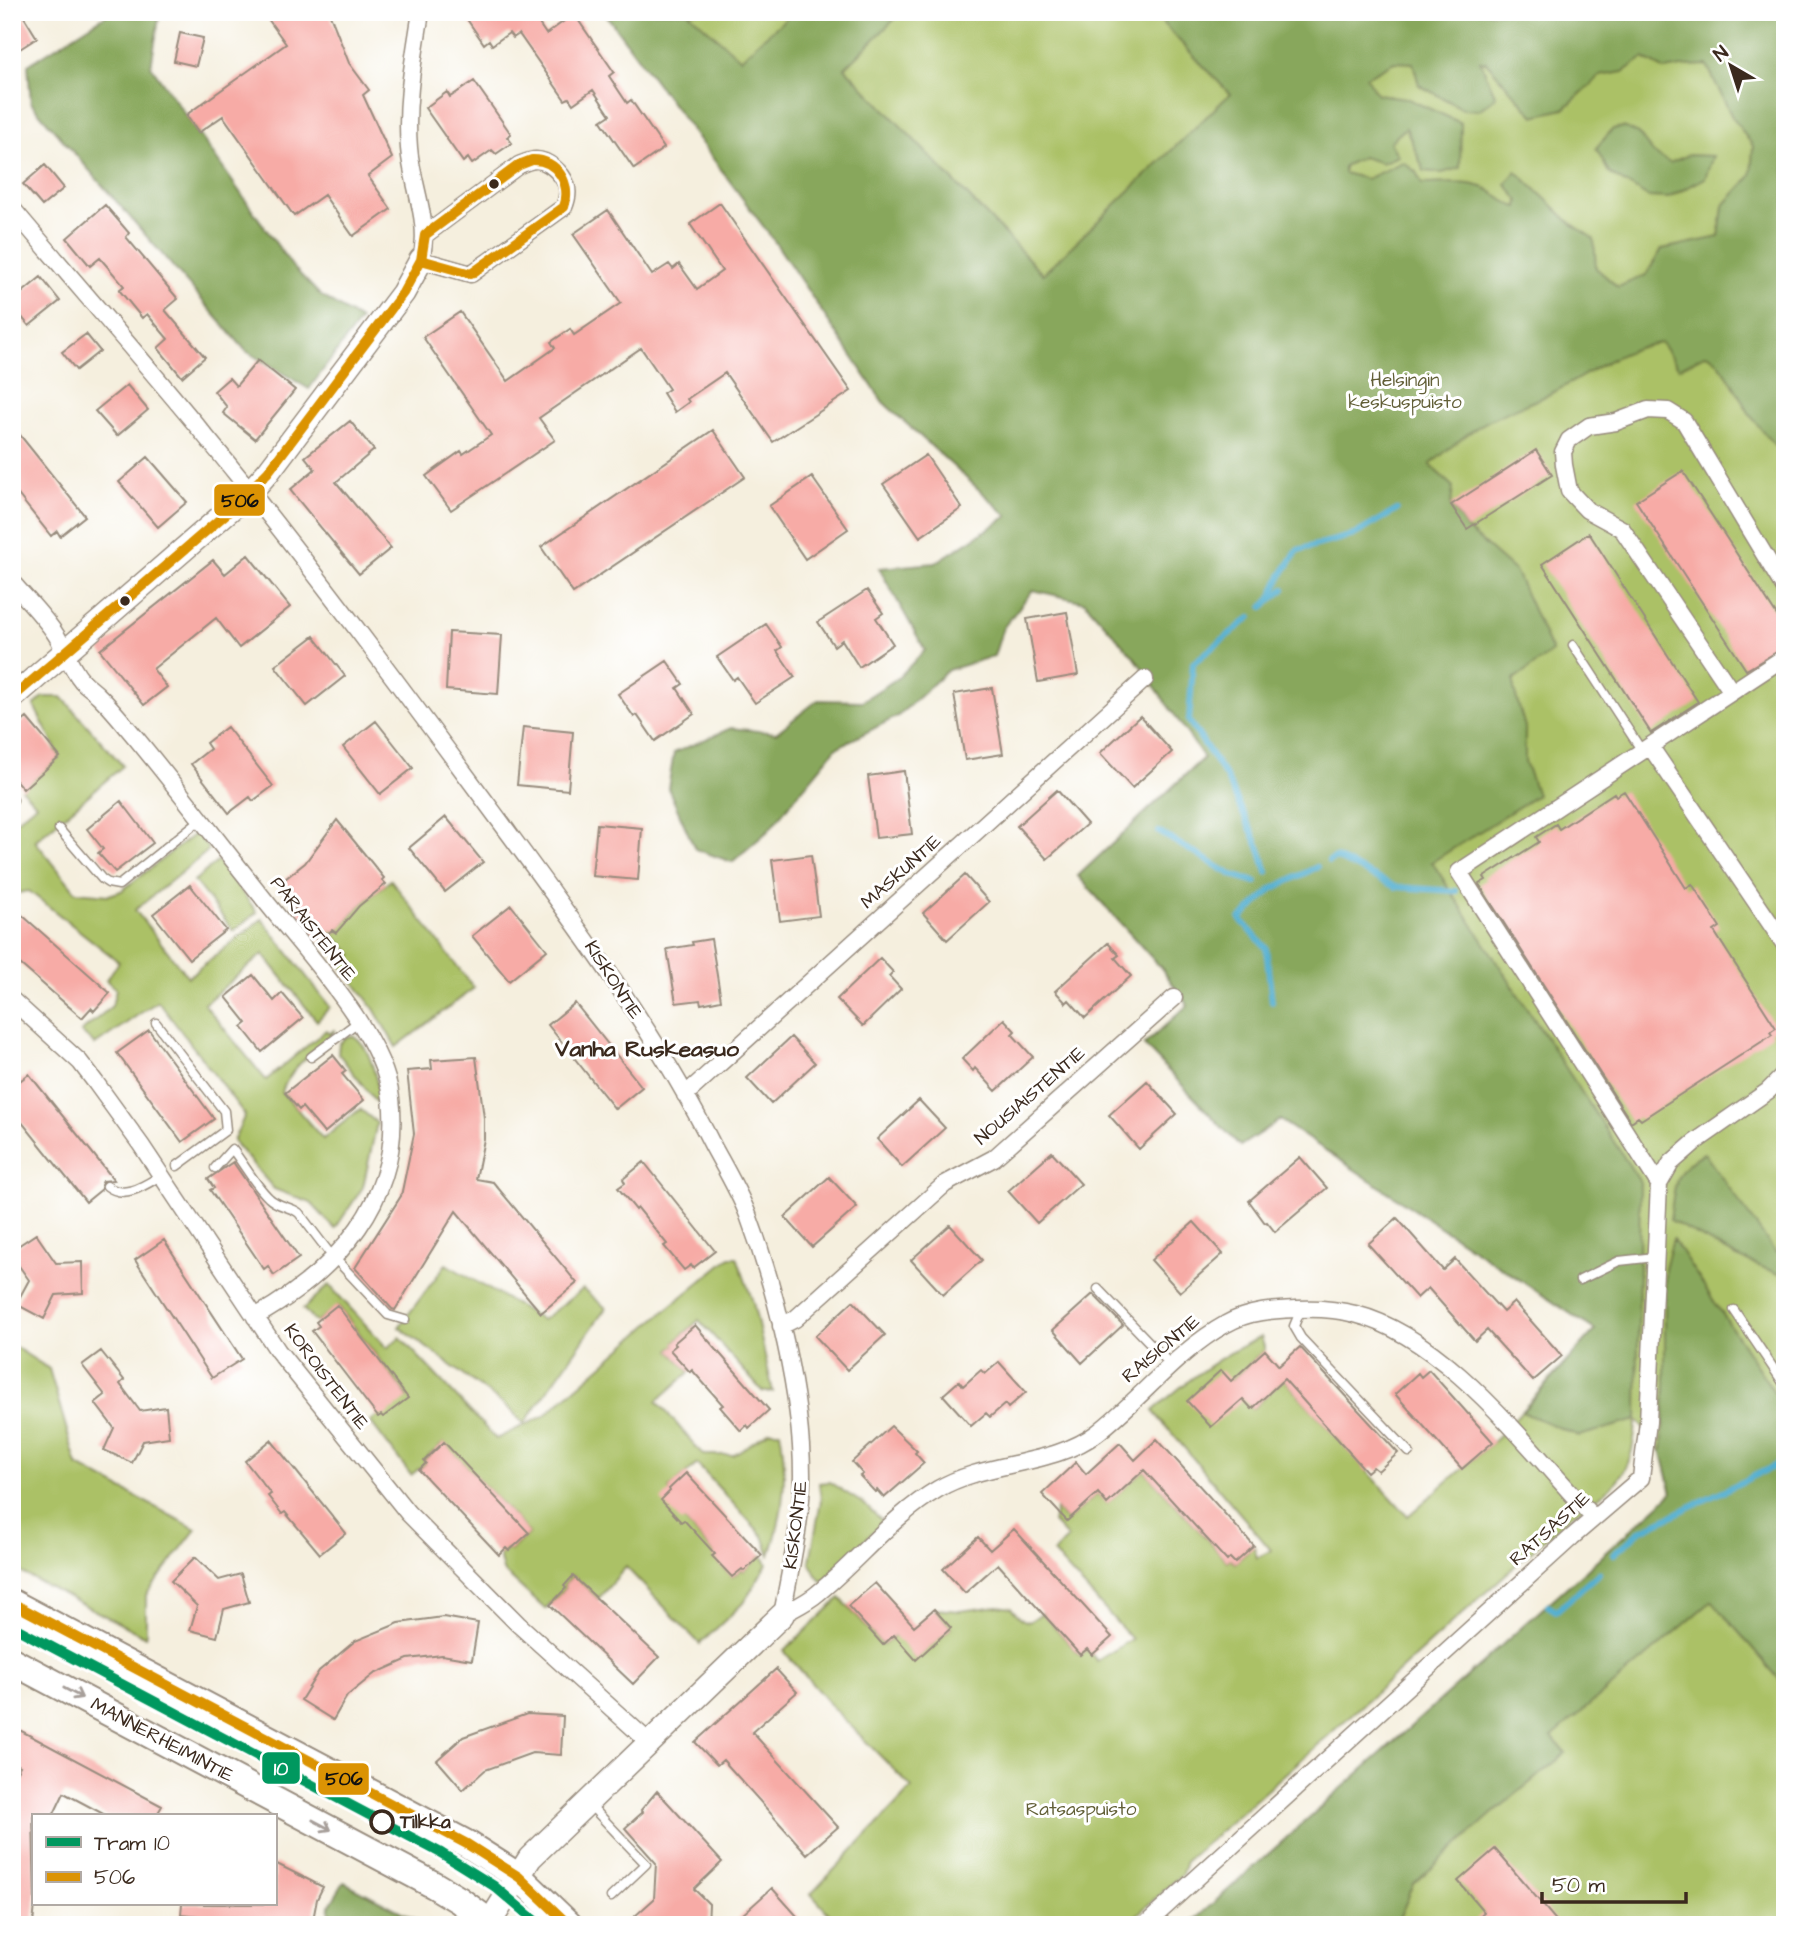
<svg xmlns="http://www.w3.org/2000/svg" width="1797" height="1937" font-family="'Architects Daughter',sans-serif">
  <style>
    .green { fill: #abc166; stroke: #737642; stroke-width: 2 }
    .forest { fill: #88a75b; stroke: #62683c; stroke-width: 2; fill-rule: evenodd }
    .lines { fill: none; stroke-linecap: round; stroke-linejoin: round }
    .stream { stroke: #51aed0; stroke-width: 6 }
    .building { fill: #f7aba6 }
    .lane-casing { stroke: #988c7e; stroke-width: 11 }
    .street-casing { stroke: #988c7e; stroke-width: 19 }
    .secondary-casing { stroke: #988c7e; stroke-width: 26 }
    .primary-casing { stroke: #988c7e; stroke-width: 30 }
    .lane { stroke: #fff; stroke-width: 8 }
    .street { stroke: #fff; stroke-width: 16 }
    .secondary { stroke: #fff; stroke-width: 23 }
    .primary { stroke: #fff; stroke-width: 26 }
    .bus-1-casing { stroke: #fff; stroke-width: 16 }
    .bus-1 { stroke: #db9304; stroke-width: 10 }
    .tram-1-casing { stroke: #fff; stroke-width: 16 }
    .tram-1 { stroke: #00985f; stroke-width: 10 }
    .oneway { stroke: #a79f9a }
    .bus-dot { fill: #3b2a1e; stroke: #fff; stroke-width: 2.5 }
    .stop-dot { fill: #fff; stroke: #3b2a1e; stroke-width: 3.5 }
    .labels { text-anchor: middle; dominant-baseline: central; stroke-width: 6; stroke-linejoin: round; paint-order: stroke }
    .park-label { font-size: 19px; fill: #625f37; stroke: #fff }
    .street-label { font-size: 19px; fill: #3b2a1e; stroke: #fff }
    .stop-label { font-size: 19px; font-weight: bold; fill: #3b2a1e; stroke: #fff; text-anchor: start }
    .quarter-label { font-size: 23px; font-weight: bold; fill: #3b2a1e; stroke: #fff }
    .line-badge { stroke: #fff; stroke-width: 2.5 }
    .badge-label { font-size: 19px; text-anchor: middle; font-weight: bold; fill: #fff }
    .pale-badge-label { font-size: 19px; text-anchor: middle; font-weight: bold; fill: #111 }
  </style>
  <rect width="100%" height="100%" fill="#fff"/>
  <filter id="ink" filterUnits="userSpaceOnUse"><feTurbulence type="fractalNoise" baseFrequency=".0143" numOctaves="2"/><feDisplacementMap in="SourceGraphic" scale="14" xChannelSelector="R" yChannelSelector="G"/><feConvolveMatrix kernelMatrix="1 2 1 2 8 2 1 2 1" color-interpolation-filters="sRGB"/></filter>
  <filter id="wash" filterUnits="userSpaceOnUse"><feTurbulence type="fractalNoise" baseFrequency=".00686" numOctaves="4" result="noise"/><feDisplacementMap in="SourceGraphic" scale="28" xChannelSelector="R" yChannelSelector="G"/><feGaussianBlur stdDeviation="1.57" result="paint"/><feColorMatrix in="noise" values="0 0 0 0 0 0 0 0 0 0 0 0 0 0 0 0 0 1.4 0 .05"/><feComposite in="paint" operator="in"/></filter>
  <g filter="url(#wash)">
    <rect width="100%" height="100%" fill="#f5efde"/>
    <path class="green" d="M604,12H1785V1925H1189L1672,1493L1662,1453L1637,1420C1635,1431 1634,1443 1631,1454C1624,1484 1595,1500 1570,1516L1320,1743L1186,1861L1182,1874L1126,1925H839L811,1894L912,1788L833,1708L784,1651L840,1598L883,1645L896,1634L916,1659L951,1628L934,1609L960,1611L998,1606L1011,1608L1023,1620L1029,1622L1042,1613L1080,1655L1087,1649L1097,1661L1132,1639L1053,1553L1068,1538L1053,1522L1056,1510L1067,1521L1098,1493L1107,1503L1144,1470L1227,1561L1230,1558L1235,1563L1254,1546L1257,1558L1271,1550L1153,1411C1186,1381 1219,1356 1261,1337L1265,1350L1231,1381L1252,1409L1284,1379L1408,1516L1498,1437L1595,1330L1280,1120L1240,1146L1144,1045L1188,1005L1162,969L1078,876L1204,757L1136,659L1008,516L883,402L775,242Z
      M43,697H62L123,766L35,841L76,892L109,895L121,891L196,833L209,850L135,910L188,977L262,919L330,1007L317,1021L263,954L204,1004L266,1080L326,1030L330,1034L335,1029L332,1035C313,1052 290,1067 282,1092L323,1139L360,1109L377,1123L363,1187L335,1229L311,1203L274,1189L233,1141L245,1115L158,1001L95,1045L81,1032L112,1006L116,989L106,980L119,962L29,891L12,894V824L36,804L22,789L60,757L34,706Z
      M218,861L257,912L234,931L194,881Z
      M391,880L474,988L396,1047L374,1009L341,965L353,955L329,931L331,928L336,933L359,906Z
      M353,1036C370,1043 378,1084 380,1102L375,1101L338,1053L339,1044L345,1038Z
      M730,1257H737L753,1302L773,1392H763L699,1320L675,1342L676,1345L670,1350L690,1372L657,1401L703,1455H733L770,1431H780C788,1473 784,1514 770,1555L763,1536L697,1464L669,1489L684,1520L715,1554L713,1556L732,1577L742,1569L744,1571L762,1555L767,1564L744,1602L700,1644L626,1567L598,1599L573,1576L564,1586L566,1588L545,1609L503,1571L499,1555L506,1548L510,1551L529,1533L444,1443L424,1460L426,1463L411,1475L370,1421L408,1397L338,1306L316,1322L303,1309L329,1285L387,1348L400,1337L496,1439L544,1416L662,1313Z
      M446,1264L542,1320L583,1289L606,1308L524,1424L511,1410L399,1327Z
      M12,1345L49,1369L77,1465L196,1529L146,1595V1637L12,1568Z
      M829,1482L864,1504L883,1522L823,1582L816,1575L810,1561L821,1500L819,1483Z"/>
    <path class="forest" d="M111,12H160L151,66L292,266L320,295L360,320L309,389L246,351L31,103L28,65Z
      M604,12H688L741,59L756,44L794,12H902L845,68L1043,274L1230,94L1152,12H1785V457C1774,445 1763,432 1753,419C1742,404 1723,358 1706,354L1679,368L1661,343C1620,347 1586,377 1550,394C1527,405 1502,412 1481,425C1463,436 1447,450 1430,465L1453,487L1451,505L1467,529L1516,572L1552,652L1514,680V690L1525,727V761L1537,795L1432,862L1640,1182L1637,1420L1579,1436L1522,1412L1595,1330L1280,1120L1240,1146L1144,1045L1188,1005L1162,969L1078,876L1204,758L1136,659L1085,602L1033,590L1003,628L994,656L948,670L898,716L836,748L768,831L732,862L695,849L668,788L674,753L731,728L776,733L818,700L862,701L899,677L925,650L879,568L935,563L1008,516L883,402L775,242ZM1643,58L1665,70L1687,66L1707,65L1732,117L1753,146L1751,176L1723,206L1719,237L1662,249L1646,275L1618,287L1596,268L1594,239L1572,224L1516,171L1506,184L1519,201L1518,207C1505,204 1500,197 1489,190C1469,180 1444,184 1422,184L1416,172L1403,162L1366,179L1344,173V166L1363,157L1382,163L1398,156L1390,142L1406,128L1424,171L1442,173L1460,168L1461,123L1406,98L1377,94L1366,77L1394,62L1413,63L1419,85L1463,109L1479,110L1496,97L1480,61L1486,62L1534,116L1564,109L1600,76L1623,72Z
      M1623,127L1639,134L1653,153L1670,163L1688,155L1713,156L1705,178L1668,198L1648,197L1609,173L1596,148L1613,129Z
      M1704,1153L1776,1253L1785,1247V1270L1779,1274L1737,1257L1670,1220C1675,1187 1671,1171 1704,1153Z
      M1673,1239L1778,1398L1785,1396V1686L1712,1601L1552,1737L1566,1753L1493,1813L1414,1884L1396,1925H1189L1672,1493L1662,1453L1665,1395V1268Z
      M344,1882L426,1925H329L330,1905Z"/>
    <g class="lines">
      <path class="stream" d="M1269,602L1281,576L1298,550L1354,535L1397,510
        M1263,607L1284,589
        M1251,617L1193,663L1189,721L1226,777L1260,849L1267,872
        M1159,832L1232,875L1256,882
        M1329,861L1336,858L1396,887L1456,891
        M1272,1002L1266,948L1240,919L1272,889L1317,867
        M1614,1554L1640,1531L1785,1461
        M1548,1606L1556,1611L1599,1573"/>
    </g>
    <g id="blocks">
      <path class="building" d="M12,12H21L37,38L12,54Z
        M263,12H329L349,63L369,90L363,95L392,158L368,176L391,209L353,236L324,195L294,216L223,116L198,133L186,115L286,44Z
        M462,12H531L546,34L574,14L614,72L609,76L627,103L631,100L664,148L634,169L601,121L610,115L593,90L573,104L569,98L565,100L519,34L513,38L509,33L492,45L489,40L484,44Z
        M180,33L203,38L196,66L174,61Z
        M474,81L511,134L507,137L512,143L496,154L492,150L472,164L468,158L463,162L425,108L447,92L450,97Z
        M45,165L64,188L42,206L23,184Z
        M720,203L851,391L773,442L725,373L687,399L689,402L675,412L663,393L669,389L641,348L539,418L555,440L451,510L426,476L461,451L463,454L491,435L423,337L460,312L508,381L555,348L551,342L570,329L574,335L621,303L573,234L608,210L652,275L669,264L673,269L679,264L697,289L722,271L690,224Z
        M105,205L129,233L126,237L178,299L165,310L205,357L182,377L158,348L168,339L147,314L142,318L119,290L124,286L100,258L90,266L67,238Z
        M41,277L60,301L29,326L12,305V301Z
        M86,334L100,351L76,370L62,352Z
        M258,360L295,390L255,439L223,413L227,407L214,391L229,378L236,386Z
        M127,385L148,410L117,436L95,411Z
        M350,421L374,450L336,482L391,548L359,574L290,490L315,469L305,457Z
        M12,425L85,516L60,536L57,531L51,536L12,487Z
        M713,430L745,477L573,593L541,547Z
        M1536,450L1552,475L1467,529L1451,505Z
        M926,455L962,508L920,537L883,484Z
        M148,457L187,502L158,527L119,482Z
        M1683,471L1785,628V647L1746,670L1636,501Z
        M812,477L848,529L805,559L769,506Z
        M1589,533L1698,702L1651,733L1542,564Z
        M248,555L290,607L239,648L216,618L153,669L167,687L144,705L100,650L213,560L225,574Z
        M867,590L883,613L876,618L893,644L859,667L842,640L834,646L818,622Z
        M1067,612L1078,675L1038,682L1027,619Z
        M766,624L782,647L777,651L795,677L755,703L737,677L733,680L717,657Z
        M449,632L502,635L498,694L446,690Z
        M314,636L345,676L307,706L275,666Z
        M667,661L683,684L677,688L694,714L655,741L637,715L634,717L618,694Z
        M992,688L1003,754L965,760L954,694Z
        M1140,716L1172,752L1132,788L1100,753Z
        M27,718L60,757L23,789L12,776V730Z
        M376,721L413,768L380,794L343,747Z
        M227,727L273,786L253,801L250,797L229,813L191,764L210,749L206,743Z
        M523,727L573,732L568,790L517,785Z
        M904,771L912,834L876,838L868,776Z
        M1057,790L1087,824L1047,859L1017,826Z
        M1624,791L1686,888L1692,884L1720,927L1714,931L1776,1028L1770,1032L1772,1035L1641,1120L1638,1117L1631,1122L1479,884L1486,880L1484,877L1539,842L1536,837L1556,824L1559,829L1614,793L1616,796Z
        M121,801L153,843L115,872L98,853L103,849L87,829Z
        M446,817L483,862L445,892L409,848Z
        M337,820L384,878L382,880L386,884L359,906L336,933L332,930L318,942L294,911L297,905L280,883L305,863Z
        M597,824L642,828L638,880L592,876Z
        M811,855L819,916L780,921L772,860Z
        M965,875L989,902L947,940L923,913Z
        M190,885L226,930L189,959L153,914Z
        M511,905L547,950L509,981L472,936Z
        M22,915L110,993L94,1011L91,1008L82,1018L12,957V926Z
        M711,939L721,1000L701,1004L700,1000L676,1003L667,949L693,945L692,942Z
        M1108,943L1119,955L1115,958L1131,976L1085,1018L1069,1000L1066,1003L1055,991Z
        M880,958L893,972L889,976L901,989L863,1026L837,999Z
        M253,975L274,1001L282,993L303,1018L262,1052L242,1027L247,1023L226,997Z
        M575,1003L642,1087L615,1109L548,1025Z
        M1004,1019L1015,1031L1012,1034L1033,1057L996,1091L975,1068L973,1071L962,1059Z
        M149,1030L214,1119L182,1142L117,1053Z
        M791,1037L815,1063L771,1104L747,1078Z
        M333,1055L346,1071L342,1074L364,1100L324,1133L302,1107L299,1110L285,1093Z
        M476,1057L484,1118V1139L476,1179L493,1182L577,1283L541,1313L456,1211L395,1310L392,1309L355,1268L401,1196L414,1134L407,1071L432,1069L431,1060Z
        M29,1074L114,1180L103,1181L101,1185L102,1189L86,1202L12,1110V1087Z
        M1147,1081L1177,1114L1139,1149L1109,1115Z
        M919,1100L945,1128L902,1167L877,1139Z
        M1052,1152L1081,1184L1037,1223L1008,1191Z
        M1300,1157L1327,1188L1275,1232L1267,1222L1265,1223L1249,1201Z
        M233,1162L299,1258L274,1275L268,1266L264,1269L210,1190L214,1188L208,1179Z
        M644,1162L715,1251L693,1268L691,1265L684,1270L664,1246L667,1244L638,1208L636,1210L618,1188L625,1183L623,1179Z
        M829,1177L857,1207L812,1247L785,1217Z
        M1397,1218L1443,1270L1455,1259L1503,1312L1514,1302L1562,1356L1533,1381L1487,1330L1475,1341L1428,1288L1417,1298L1368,1244Z
        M1194,1222L1223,1254L1180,1292L1151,1260Z
        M950,1225L982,1260L943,1295L911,1260Z
        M36,1234L56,1263L82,1262L83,1293L56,1295L44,1319L16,1304L29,1280L12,1256V1250Z
        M164,1240L242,1359L212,1378L135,1260Z
        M1093,1294L1123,1325L1082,1363L1053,1330Z
        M853,1301L885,1335L847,1370L815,1336Z
        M337,1305L408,1398L383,1417L381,1415L378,1417L312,1331L319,1326L316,1322Z
        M695,1325L769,1410L749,1428L747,1425L741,1431L720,1407L723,1405L692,1370L690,1372L670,1350L676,1345L674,1343Z
        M1300,1347L1398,1453L1378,1471L1373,1467L1367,1472L1284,1379L1252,1409L1243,1399L1211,1427L1187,1401L1221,1370L1231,1381L1265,1350L1279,1366Z
        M101,1351L124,1380L120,1384L140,1411L166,1407L169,1437L143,1441L132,1463L104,1450L114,1428L95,1403L105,1395L82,1365Z
        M999,1362L1026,1392L1008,1408L1005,1404L990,1417L986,1413L971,1426L943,1395L959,1381L963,1386L981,1370L985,1374Z
        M1429,1370L1493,1442L1462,1469L1395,1394L1418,1373L1421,1377Z
        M891,1426L917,1451L915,1453L924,1463L884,1498L877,1490L875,1492L860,1476L863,1474L852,1462Z
        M1157,1439L1254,1546L1235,1563L1230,1558L1227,1561L1144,1470L1107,1504L1098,1493L1067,1521L1042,1494L1076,1462L1086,1474L1120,1443L1135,1460Z
        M271,1440L346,1533L320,1554L285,1512L282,1514L268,1496L271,1494L245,1461Z
        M444,1442L529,1533L509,1551L506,1548L499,1555L419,1470L426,1463L424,1461Z
        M686,1473L762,1555L744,1571L742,1569L732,1577L712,1556L715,1554L684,1520L681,1522L661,1500L670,1491L669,1489Z
        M1014,1529L1112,1637L1092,1655L1087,1649L1080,1655L998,1564L965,1593L943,1569L978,1537L990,1550Z
        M195,1557L219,1580L241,1574L249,1602L224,1609L217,1637L190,1630L197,1606L171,1581Z
        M573,1576L659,1657L633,1684L550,1605L566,1588L564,1586Z
        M875,1583L914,1626L934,1609L951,1628L916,1660L894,1635L883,1645L848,1606Z
        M443,1617L478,1623L472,1660L442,1655L408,1659L374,1674L347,1696L333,1720L301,1700L319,1671L355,1641L399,1623Z
        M776,1669L797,1692L752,1732L838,1827L807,1854L723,1760L717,1765L695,1742Z
        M527,1714L563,1716L561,1755L532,1753L485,1770L463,1790L437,1760L463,1737Z
        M12,1726L162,1806L156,1816H107L64,1793L53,1816H33L35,1904L33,1925H12V1780L20,1766L12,1762Z
        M657,1791L722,1862L694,1889L709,1904L708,1925H642L635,1916L654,1899L656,1863L625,1828L643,1812L641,1810Z
        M1495,1849L1560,1925H1470L1484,1912L1458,1881Z
        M275,1863L323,1887L317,1899L312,1925H280L181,1914L182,1904H275Z
        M772,1888L805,1925H731Z"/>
    </g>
  </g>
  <g filter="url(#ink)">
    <use href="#blocks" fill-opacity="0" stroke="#988c7e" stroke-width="2"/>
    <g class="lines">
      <g class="lane-casing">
        <path id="lane" d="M1573,645L1642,751
          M12,799L13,800
          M59,829L102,879L108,883L119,885L200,820
          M156,1023L224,1111L226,1130L177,1166
          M311,1057L358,1022
          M215,1168L232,1149C244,1164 255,1185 269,1198C278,1207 290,1206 299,1213L328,1251L388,1315L405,1320
          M107,1186C125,1200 145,1185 162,1175
          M1580,1280L1619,1261L1655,1257
          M1098,1289L1172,1366
          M1301,1309L1294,1326L1301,1338L1409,1452
          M1734,1310L1784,1384
          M590,1805L646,1864L611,1897"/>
      </g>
      <g class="street-casing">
        <path id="street" d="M421,12C414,57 405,102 409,148C412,186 431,222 421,260L471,274L564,207C567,200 569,192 566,184C562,173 548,160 536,160C530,160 524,163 519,165L425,235
          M12,208C87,297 165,385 238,476C330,591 417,709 505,828C580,930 657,1034 714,1148C726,1170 739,1192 748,1215C776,1290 802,1395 802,1475C802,1520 790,1570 782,1615
          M12,582C26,599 49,621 59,640C66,654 71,668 82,681C87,686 93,690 98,695C112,708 124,724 136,738C182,794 226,852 271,908C310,957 384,1036 391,1098C403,1198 337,1271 255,1317
          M1785,657L1650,746L1785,945
          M1732,692L1622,529L1587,510L1569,491L1564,465L1563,452L1569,440L1589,426L1616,422L1648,410L1668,411L1684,421L1785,589
          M1650,746L1459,872L1659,1184
          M12,1000L80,1062L96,1083L141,1145L278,1351L408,1513L518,1624L650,1743
          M685,1095L1145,679
          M781,1326L795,1319L945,1184L994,1158L1174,998
          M782,1615C794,1608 808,1602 818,1593C859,1560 892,1516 938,1489C985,1461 1055,1466 1097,1433C1141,1399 1177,1351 1226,1324C1248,1311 1273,1310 1297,1309C1317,1308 1336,1309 1355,1314C1447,1337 1530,1451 1594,1518
          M1145,1925L1572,1537L1641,1478L1648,1422L1659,1184L1671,1163L1695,1142L1768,1091L1785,1074"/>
      </g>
      <g class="secondary-casing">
        <path id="secondary" d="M12,698L250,492L268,472L403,293L421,260
          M490,1922L530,1858L782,1615"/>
      </g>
      <g class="primary-casing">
        <path id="primary" d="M12,1603L467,1844L519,1877L569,1925
          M12,1661L434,1885L459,1900L493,1925"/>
      </g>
      <use href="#lane" class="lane"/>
      <use href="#street" class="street"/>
      <use href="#secondary" class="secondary"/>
      <use href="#primary" class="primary"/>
      <g class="bus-1-casing">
        <path id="bus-1" d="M532,160C557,159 572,184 564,207L471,274L421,260L425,235L519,165Z
          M12,698L227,513L268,472L403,293L421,260
          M12,1603L467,1844L519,1877L569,1925"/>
      </g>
      <use href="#bus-1" class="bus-1"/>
      <g class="tram-1-casing">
        <path id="tram-1" d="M12,1626L441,1853L494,1886L540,1925"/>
      </g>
      <use href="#tram-1" class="tram-1"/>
    </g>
    <defs><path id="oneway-shaft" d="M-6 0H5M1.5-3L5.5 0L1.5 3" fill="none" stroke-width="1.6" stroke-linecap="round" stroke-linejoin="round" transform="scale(1.75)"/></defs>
    <g class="oneway">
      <use href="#oneway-shaft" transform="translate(73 1693) rotate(28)"/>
      <use href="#oneway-shaft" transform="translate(322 1825) rotate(28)"/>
    </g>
  </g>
  <g class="bus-dot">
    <circle cx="494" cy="184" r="6"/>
    <circle cx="125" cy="601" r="6"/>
  </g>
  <circle class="stop-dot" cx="382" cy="1822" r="11"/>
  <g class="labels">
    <g class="park-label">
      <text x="1405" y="380">Helsingin<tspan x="1405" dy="22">keskuspuisto</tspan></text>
      <text x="1081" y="1809">Ratsaspuisto</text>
    </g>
    <g class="street-label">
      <text transform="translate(901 872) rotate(-42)">MASKUNTIE</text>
      <text transform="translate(313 929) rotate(52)">PARAISTENTIE</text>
      <text transform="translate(613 980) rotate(57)">KISKONTIE</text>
      <text transform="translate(1030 1096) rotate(-41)">NOUSIAISTENTIE</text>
      <text transform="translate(1161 1349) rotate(-40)">RAISIONTIE</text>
      <text transform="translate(326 1377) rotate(53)">KOROISTENTIE</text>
      <text transform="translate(796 1525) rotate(-83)">KISKONTIE</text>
      <text transform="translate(1550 1529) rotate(-42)">RATSASTIE</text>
      <text transform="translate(162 1740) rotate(28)">MANNERHEIMINTIE</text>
    </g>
    <g class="stop-label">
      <text x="400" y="1822">Tilkka</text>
    </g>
    <g class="quarter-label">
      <text x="647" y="1049">Vanha Ruskeasuo</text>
    </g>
  </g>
  <g class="line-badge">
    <rect x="213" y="483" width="53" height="34" rx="7" fill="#db9304"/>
    <rect x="261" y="1751" width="40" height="34" rx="7" fill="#00985f"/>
    <rect x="317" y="1762" width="53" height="34" rx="7" fill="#db9304"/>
  </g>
  <g class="badge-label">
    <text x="281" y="1775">10</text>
  </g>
  <g class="pale-badge-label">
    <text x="240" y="507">506</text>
    <text x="344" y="1785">506</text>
  </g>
  <rect width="1797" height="1937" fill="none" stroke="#fff" stroke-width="42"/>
  <rect x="32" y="1814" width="245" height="91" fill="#ffffff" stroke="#b1aaa5" stroke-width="2"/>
  <rect x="46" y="1837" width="35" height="10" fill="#00985f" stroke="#b1aaa5" stroke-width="2"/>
  <text x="94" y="1850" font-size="21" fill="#3b2a1e">Tram 10</text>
  <rect x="46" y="1872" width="35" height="10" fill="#db9304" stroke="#b1aaa5" stroke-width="2"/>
  <text x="94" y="1884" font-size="21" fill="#3b2a1e">506</text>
  <g transform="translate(1731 66) rotate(321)" stroke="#ffffff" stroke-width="5" paint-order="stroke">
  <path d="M0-5L12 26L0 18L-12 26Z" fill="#3b2a1e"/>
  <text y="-10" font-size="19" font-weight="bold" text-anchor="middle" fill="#3b2a1e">N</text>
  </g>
  <path d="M1542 1892v10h144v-10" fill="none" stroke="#3b2a1e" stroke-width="3.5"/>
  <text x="1552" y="1892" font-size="21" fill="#3b2a1e" stroke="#ffffff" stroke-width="5" paint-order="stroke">50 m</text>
</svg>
